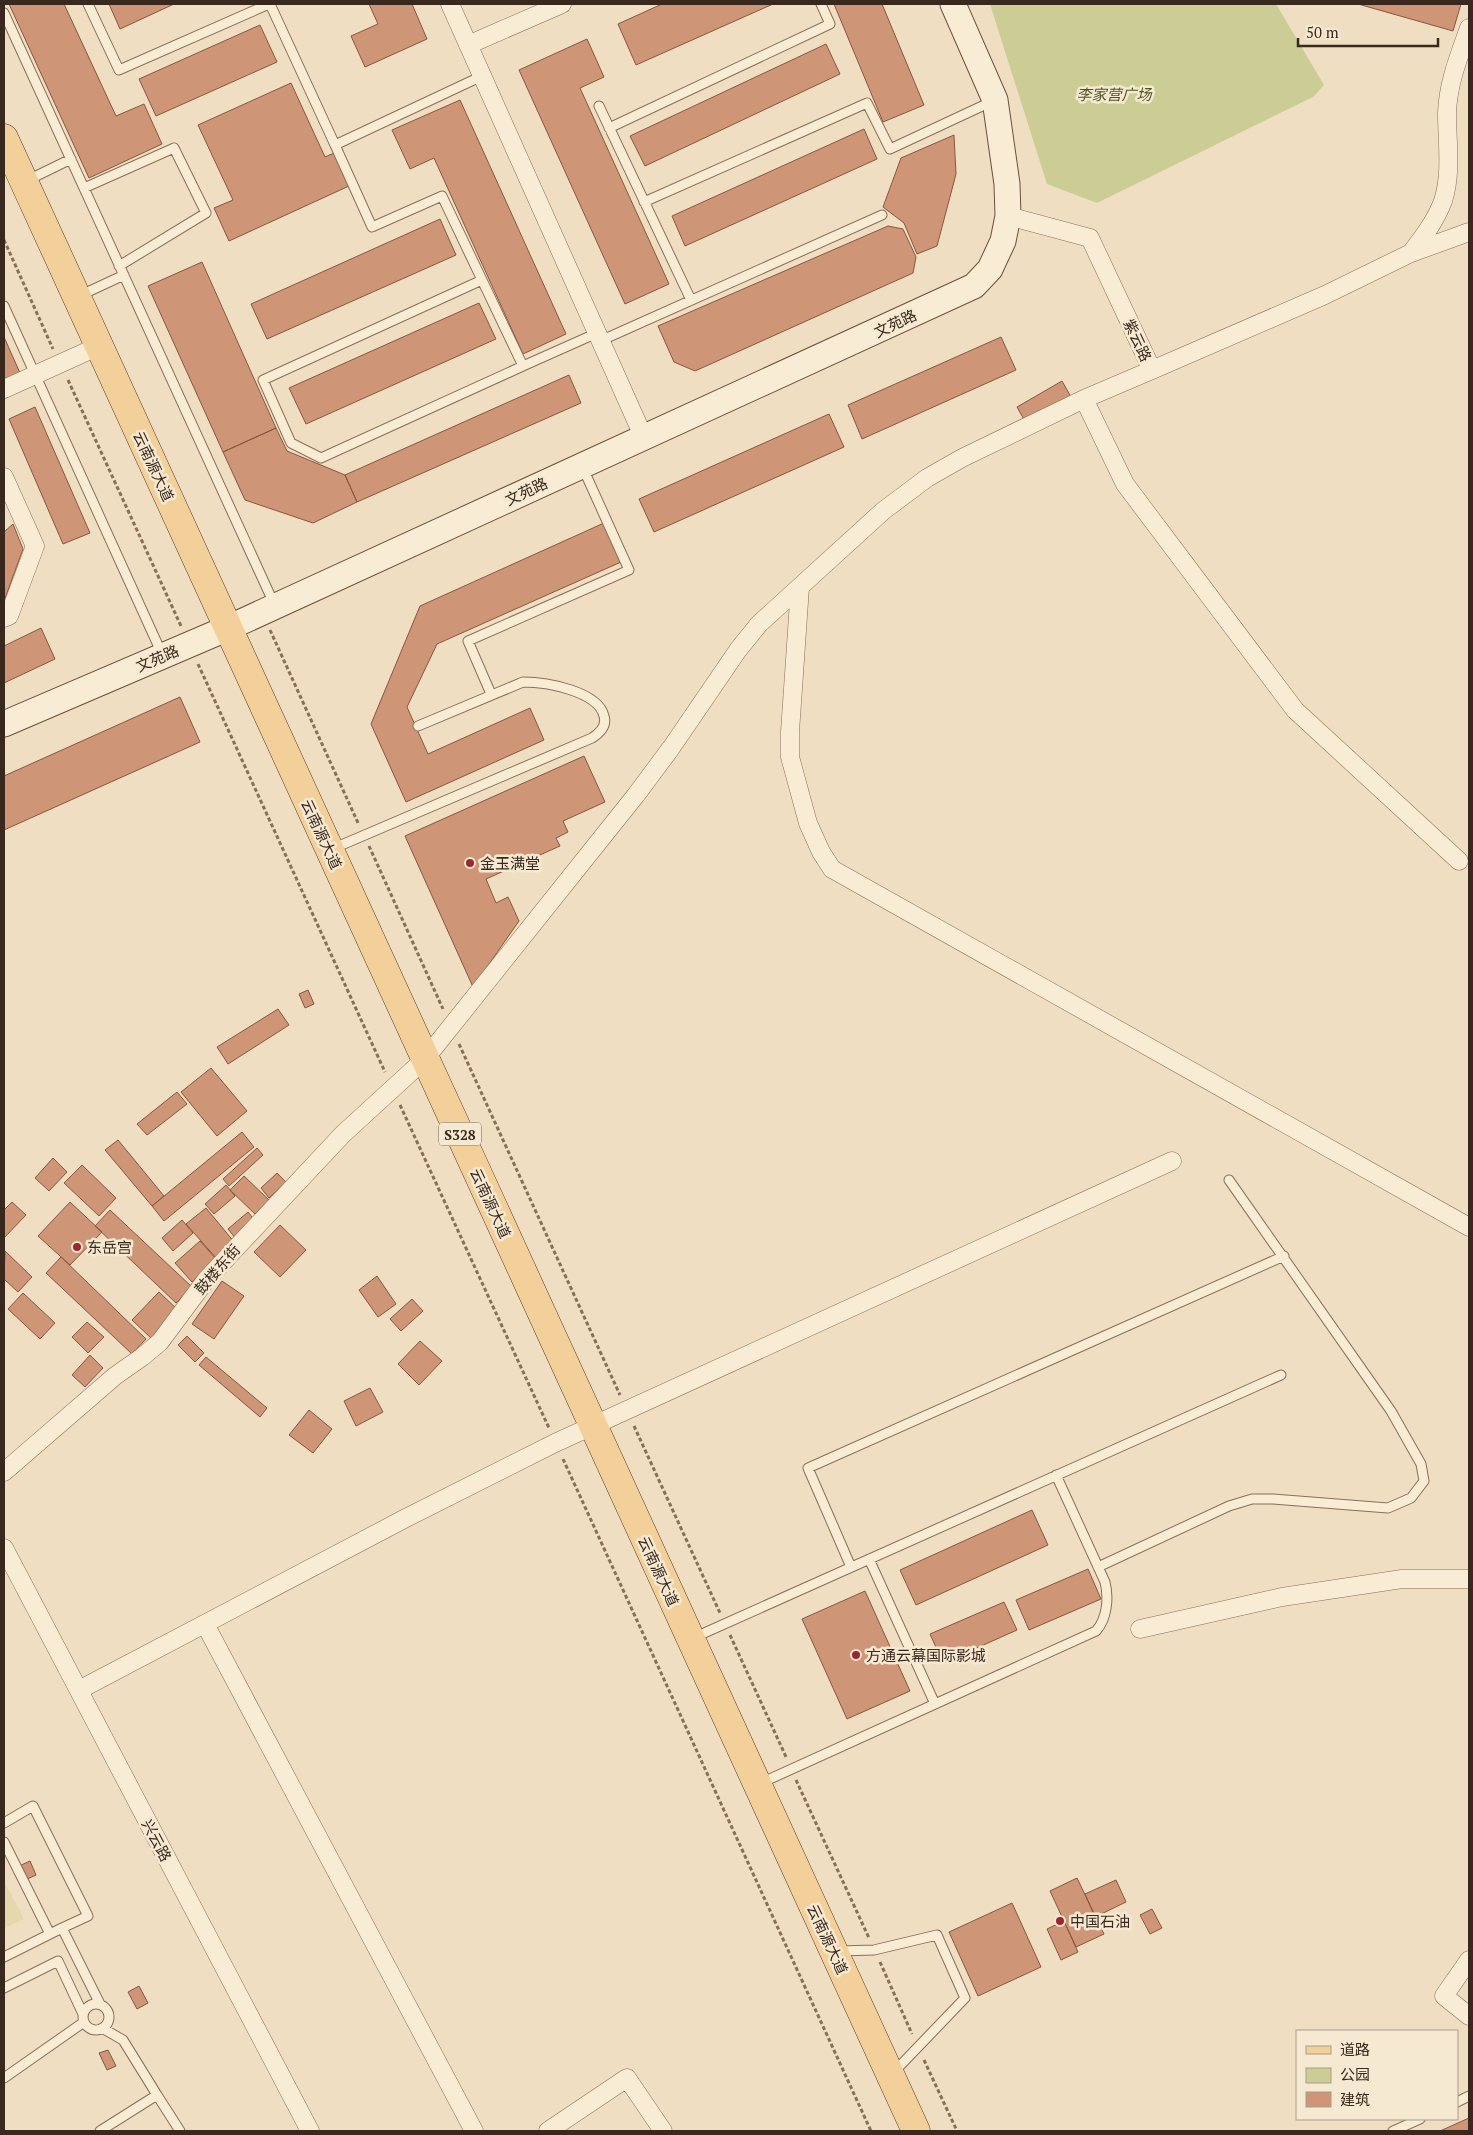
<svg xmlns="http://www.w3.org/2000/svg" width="1473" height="2135" font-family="'PT Serif','Noto Sans SC',serif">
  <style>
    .farmland { fill: #e5d8af }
    .green { fill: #cbcd95 }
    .building { fill: #ce9577; stroke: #89563e }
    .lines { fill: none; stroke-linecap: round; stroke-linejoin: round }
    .lane-casing { stroke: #896f59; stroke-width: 11 }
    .street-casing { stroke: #896f59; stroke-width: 19 }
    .secondary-casing { stroke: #6b503c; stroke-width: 27 }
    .primary-casing { stroke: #573d2d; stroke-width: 29 }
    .path { stroke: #896f59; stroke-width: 3; stroke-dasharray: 4 2.5; stroke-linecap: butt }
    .lane { stroke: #f9ecd5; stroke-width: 9 }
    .street { stroke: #f9ecd5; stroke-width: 18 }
    .secondary { stroke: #f9ecd5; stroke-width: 25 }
    .primary { stroke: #f3d099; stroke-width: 28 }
    .poi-dot { fill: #992730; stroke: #f6e9d2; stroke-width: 2 }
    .labels { text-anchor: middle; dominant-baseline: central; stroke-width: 5; stroke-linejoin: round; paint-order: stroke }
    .shield { fill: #f6e9d2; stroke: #726253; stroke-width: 1 }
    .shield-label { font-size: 14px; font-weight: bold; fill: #39281d }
    .park-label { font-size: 15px; font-style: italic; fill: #4c5523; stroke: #f6e9d2 }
    .street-label { font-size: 15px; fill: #39281d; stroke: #f6e9d2 }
    .poi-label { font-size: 15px; fill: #39281d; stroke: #f6e9d2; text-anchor: start }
  </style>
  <rect width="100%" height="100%" fill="#efdec2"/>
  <path class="farmland" d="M4,1881L24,1919L4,1928Z"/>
  <path class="green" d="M990,4H1276L1324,85L1313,97L1097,203L1047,184Z"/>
  <path class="building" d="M9,4H64L116,116L144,104L162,144L89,178Z
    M109,4H174L120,29Z
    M369,4H412L427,39L365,67L351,36L378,24Z
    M662,4H773L636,65L618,24Z
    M834,4H882L924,105L883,122Z
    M1358,4H1461L1453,31Z
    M260,25L277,62L156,116L139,79Z
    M587,39L604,77L580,88L669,284L625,304L519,70Z
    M826,44L840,74L645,166L630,136Z
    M291,83L325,157L334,153L349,186L229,241L214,208L233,200L198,125Z
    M460,100L566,334L523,354L434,158L410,169L392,130Z
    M864,129L877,159L685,246L672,216Z
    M954,135L956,174L937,246L917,254L904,223L883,207L901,158Z
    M440,219L456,255L267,339L251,304Z
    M888,226L903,229L916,257L913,273L695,371L674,362L658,326Z
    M202,262L276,428L223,452L148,286Z
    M479,303L496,339L306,424L289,388Z
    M4,337L20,373L4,381Z
    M1001,337L1016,370L862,439L848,405Z
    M569,375L581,403L357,502L345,475Z
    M1062,381L1071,397L1026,423L1017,407Z
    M35,407L90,533L63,544L9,419Z
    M829,414L844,447L654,532L639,499Z
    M276,428L287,451L345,475L357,502L313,523L245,500L223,452Z
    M604,523L621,562L437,644L407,707L428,754L530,708L544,740L406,802L371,724L420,606Z
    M13,524L23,549L4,601V532Z
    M41,628L55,659L4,683V646Z
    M180,697L200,742L4,830V776Z
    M584,756L605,802L563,821L568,832L556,838L560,846L486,879L496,903L508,897L519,921L473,987L405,836Z
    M308,990L314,1004L305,1008L299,994Z
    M278,1009L289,1025L228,1064L217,1047Z
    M211,1068L247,1111L217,1136L181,1092Z
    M177,1092L187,1104L147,1135L137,1124Z
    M242,1132L254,1147L164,1221L152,1206Z
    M118,1140L164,1196L152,1206L105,1150Z
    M257,1148L263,1155L229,1186L223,1179Z
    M53,1158L67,1172L49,1191L35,1178Z
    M82,1165L116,1198L99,1216L64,1183Z
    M277,1173L286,1182L269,1198L261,1188Z
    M244,1176L269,1200L255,1214L230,1190Z
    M226,1185L235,1196L214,1214L205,1204Z
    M12,1202L26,1215L4,1238V1210Z
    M70,1202L102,1232L70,1265L38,1236Z
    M206,1208L235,1243L217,1259L186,1224Z
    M110,1210L192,1287L176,1303L95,1226Z
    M248,1212L256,1222L236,1239L228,1229Z
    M182,1220L193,1233L173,1251L162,1238Z
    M280,1225L306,1250L280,1277L254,1252Z
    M200,1241L217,1260L192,1282L175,1263Z
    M5,1251L32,1277L18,1292L4,1279Z
    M61,1257L146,1339L132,1354L46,1273Z
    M377,1276L396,1304L378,1317L359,1290Z
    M222,1281L244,1296L214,1339L192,1324Z
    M159,1292L179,1311L152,1339L132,1320Z
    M23,1293L55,1323L40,1339L8,1309Z
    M412,1299L423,1311L401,1331L390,1319Z
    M87,1322L104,1337L88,1353L72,1337Z
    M187,1336L204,1353L195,1362L178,1345Z
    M420,1341L442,1361L419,1385L398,1364Z
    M90,1355L103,1368L85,1387L72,1375Z
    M206,1357L267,1408L260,1417L199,1365Z
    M370,1388L383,1412L356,1426L344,1401Z
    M309,1410L332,1429L313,1453L289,1435Z
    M1032,1510L1048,1545L916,1605L900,1570Z
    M1088,1569L1101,1599L1029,1630L1016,1600Z
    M865,1591L910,1691L847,1719L802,1619Z
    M1004,1602L1017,1630L943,1663L930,1634Z
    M30,1861L36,1875L25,1880L19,1866Z
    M1077,1878L1104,1934L1076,1947L1050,1891Z
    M1116,1880L1126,1902L1095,1917L1085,1894Z
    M1012,1903L1041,1967L978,1996L949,1932Z
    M1152,1909L1162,1928L1150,1934L1140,1915Z
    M1064,1921L1078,1952L1061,1960L1047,1929Z
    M139,1986L148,2003L137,2009L128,1992Z
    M108,2050L116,2066L107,2070L99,2053Z
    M1469,2118V2131H1440Z"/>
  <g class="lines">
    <g class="lane-casing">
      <path id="lane" d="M88,4L119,70L269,4
        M270,4L335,145
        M4,13L275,606
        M482,76L335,145L372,227L442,196L482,280L263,380L291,443L321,458L523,366L482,280
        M599,106L691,300
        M609,128L830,24L821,4
        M26,181L71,159
        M84,188L174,148L206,213L119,266
        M644,202L867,103L890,149L993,101
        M79,296L124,275
        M4,306L162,654
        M600,341L882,215
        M523,366L597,333
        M491,694L468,641L629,570L582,466
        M332,849L592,738C600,733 607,726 604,716C598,691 546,682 523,682L418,726
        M869,1559L935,1704
        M851,1567L808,1468L1284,1256
        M1098,1567L1229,1506L1252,1499H1273L1388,1508L1411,1498L1424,1481L1421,1464L1391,1411L1229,1180
        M693,1638L1281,1375
        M761,1783L1096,1631C1107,1619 1109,1598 1105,1582L1056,1475
        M4,1823L33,1806L88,1916L62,1928
        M4,1842L50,1934
        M838,1951L874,1950L937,1935L965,1998L894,2072
        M4,1957L62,1928L100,2004
        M4,1988L58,1961L83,2014
        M83 2017a13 13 0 1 1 26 0a13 13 0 1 1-26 0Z
        M4,2078L84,2022
        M157,2095L180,2131
        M1457,2102L1469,2096
        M100,2131L157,2095L123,2040L102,2028
        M1393,2131L1420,2119"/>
    </g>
    <g class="street-casing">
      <path id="street" d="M450,4L644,438
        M468,45L562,4
        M1411,253C1423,237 1436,220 1443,201C1452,173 1447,142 1447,113C1448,83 1459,56 1469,28
        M1152,370L1325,295L1411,253L1469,232
        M4,389L99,346
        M1084,399L1125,484L1295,710L1459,861
        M4,477L35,546L9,616L4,618
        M800,587L790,732V757L808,823L821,852L832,869L1469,1227
        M4,1472L115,1376L142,1357L160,1342L206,1280L343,1134L425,1059L636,795L671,748L738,650L759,624L883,511L927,478L962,458L1084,399L1152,370L1090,238L1008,216
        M4,1548L310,2131
        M205,1624L474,2131
        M1140,1629L1282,1597L1402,1579H1469
        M79,1690L404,1519L555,1443L1172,1161
        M1469,1960L1444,1996L1469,2016
        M548,2131L627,2078L663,2131"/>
    </g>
    <g class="secondary-casing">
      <path id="secondary" d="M4,724L228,628L974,286L990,269L1003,241L1008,216L1007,184L995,100L953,4"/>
    </g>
    <g class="primary-casing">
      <path id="primary" d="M4,138L916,2131"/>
    </g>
    <path class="path" d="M4,240L53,349
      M68,380L181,626
      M270,630L359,825
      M198,664L385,1072
      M369,846L443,1009
      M459,1044L620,1395
      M400,1105L549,1428
      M634,1426L720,1613
      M563,1459L871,2131
      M730,1635L787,1759
      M796,1780L869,1938
      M880,1962L912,2034
      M924,2060L957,2131"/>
    <use href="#lane" class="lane"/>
    <use href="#street" class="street"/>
    <use href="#secondary" class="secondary"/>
    <use href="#primary" class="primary"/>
  </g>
  <g class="poi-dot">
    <circle cx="470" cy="863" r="5"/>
    <circle cx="77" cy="1247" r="5"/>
    <circle cx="856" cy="1655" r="5"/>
    <circle cx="1060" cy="1921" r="5"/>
  </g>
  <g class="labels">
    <rect class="shield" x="439" y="1122.5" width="42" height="23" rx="4"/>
    <g class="shield-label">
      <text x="460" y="1134">S328</text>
    </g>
    <g class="park-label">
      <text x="1114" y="94">李家营广场</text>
    </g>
    <g class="street-label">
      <text transform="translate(895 323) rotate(-25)">文苑路</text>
      <text transform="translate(1138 340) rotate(65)">紫云路</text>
      <text transform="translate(154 466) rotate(65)">云南源大道</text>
      <text transform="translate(526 491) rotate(-25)">文苑路</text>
      <text transform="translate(157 658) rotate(-23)">文苑路</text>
      <text transform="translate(322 834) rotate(65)">云南源大道</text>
      <text transform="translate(491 1203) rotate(65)">云南源大道</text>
      <text transform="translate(217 1269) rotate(-49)">鼓楼东街</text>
      <text transform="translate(659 1571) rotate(65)">云南源大道</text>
      <text transform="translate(157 1840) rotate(62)">兴云路</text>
      <text transform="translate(828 1939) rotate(65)">云南源大道</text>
    </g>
    <g class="poi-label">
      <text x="480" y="863">金玉满堂</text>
      <text x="87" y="1247">东岳宫</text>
      <text x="866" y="1655">方通云幕国际影城</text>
      <text x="1070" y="1921">中国石油</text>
    </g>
  </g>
  <rect width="1473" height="2135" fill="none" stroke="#39281d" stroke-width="10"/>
  <rect x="1296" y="2030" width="162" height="90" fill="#f6e9d2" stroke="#aa9c8a"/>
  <rect x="1306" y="2046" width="25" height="8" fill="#f3d099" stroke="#aa9c8a"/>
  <text x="1340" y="2055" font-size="15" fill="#39281d">道路</text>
  <rect x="1306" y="2068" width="25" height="15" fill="#cbcd95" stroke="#aa9c8a"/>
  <text x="1340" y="2080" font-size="15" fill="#39281d">公园</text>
  <rect x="1306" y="2092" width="25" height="15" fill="#ce9577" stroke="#aa9c8a"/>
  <text x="1340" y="2105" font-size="15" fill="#39281d">建筑</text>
  <path d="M1298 38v8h140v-8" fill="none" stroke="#39281d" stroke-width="2.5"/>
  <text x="1306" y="38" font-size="15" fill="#39281d" stroke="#f6e9d2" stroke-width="4" paint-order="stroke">50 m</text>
</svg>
